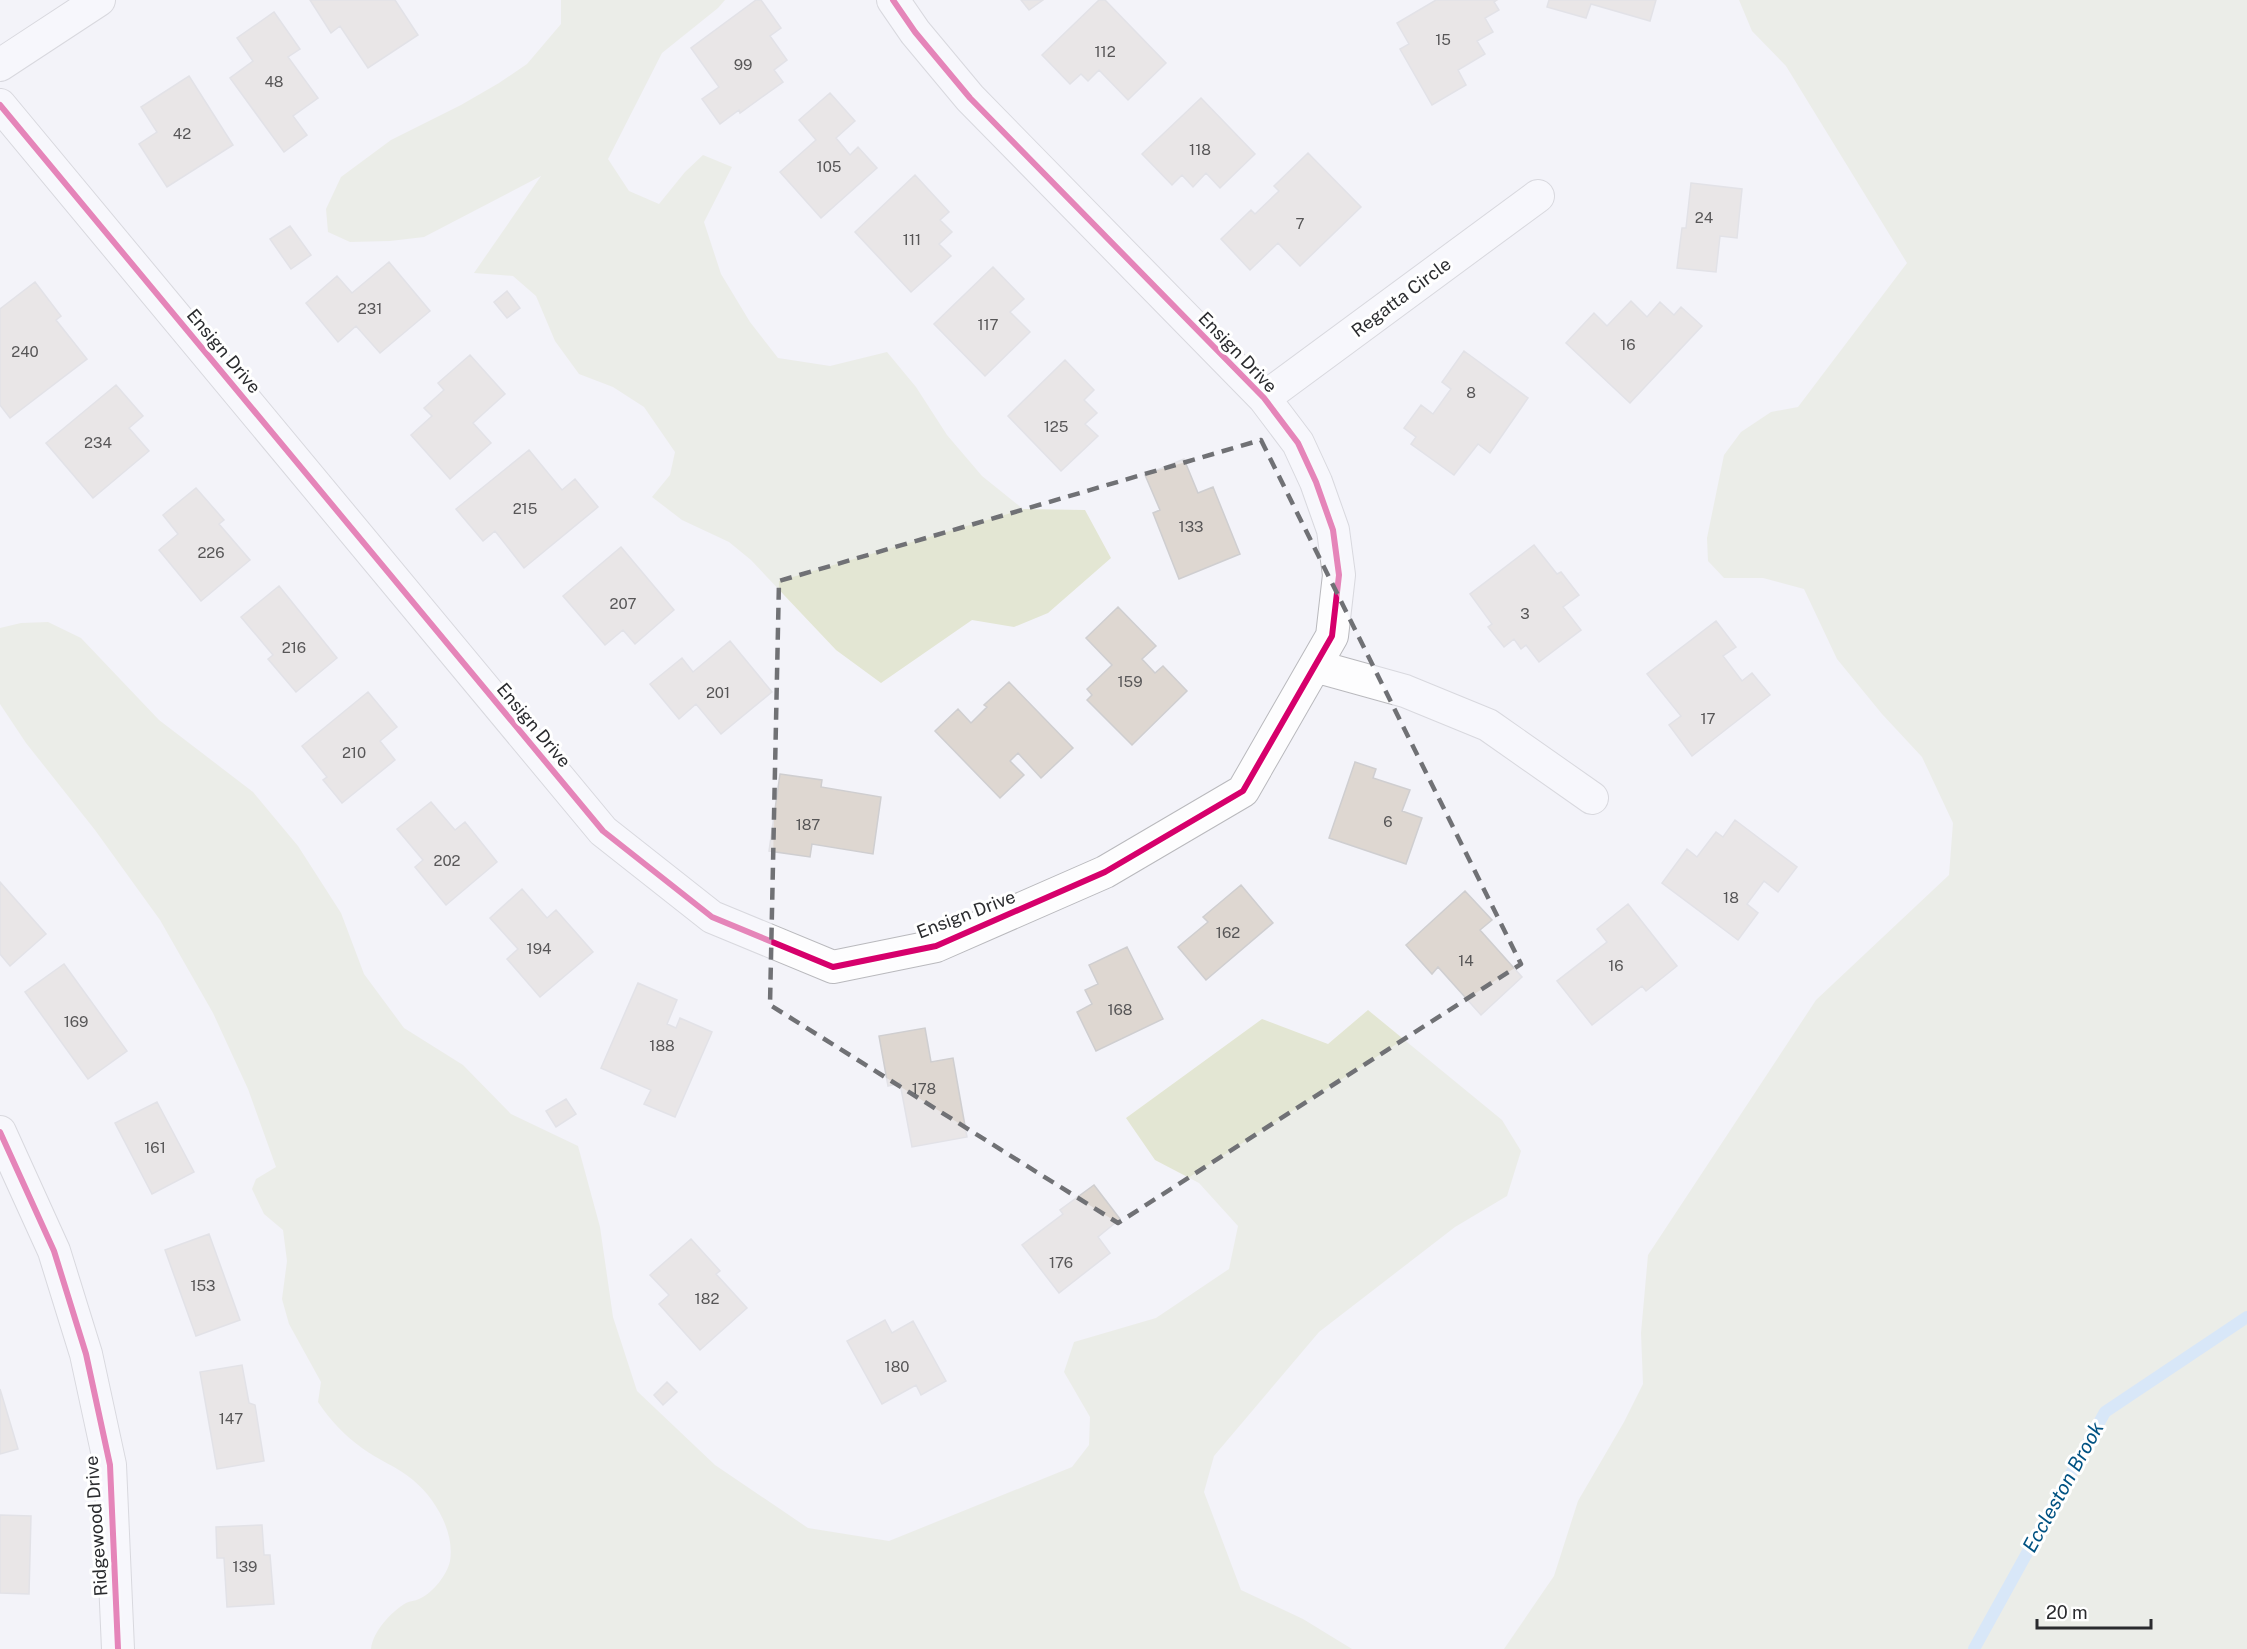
<svg xmlns="http://www.w3.org/2000/svg" width="2247" height="1649" font-family="'Public Sans',sans-serif">
  <style>
    .green { fill: #e3e6d3 }
    .lines { fill: none; stroke-linecap: round; stroke-linejoin: round }
    .stream { stroke: #b8d9f6; stroke-width: 12 }
    .building { fill: #ded7d1; stroke: #cfced0; stroke-width: 1.5 }
    .minor-casing { stroke: #b9b9bd; stroke-width: 34 }
    .minor { stroke: #fdfdfe; stroke-width: 32 }
    .cycleway-casing { stroke: #fff; stroke-width: 10 }
    .cycleway { stroke: #d6006c; stroke-width: 6 }
    .marked { fill: none; stroke: #707175; stroke-width: 4.5; stroke-dasharray: 12 8; stroke-linejoin: round }
    .labels { text-anchor: middle; dominant-baseline: central; stroke-width: 6; stroke-linejoin: round; paint-order: stroke }
    .number-label { font-size: 15px; fill: #575657 }
    .street-label { font-size: 18px; fill: #2a2b2e; stroke: #fff }
    .water-label { font-size: 20px; font-style: italic; fill: #005282; stroke: #fff }
  </style>
  <rect width="100%" height="100%" fill="#f3f3f9"/>
  <path class="green" d="M561,0H725L718,8L662,53L608,159L629,191L659,204L685,172L703,155L732,167L704,222L721,274L750,322L778,358L830,366L887,352L916,387L947,435L982,476L1023,509L1085,510L1111,558L1048,613L1014,627L972,620L881,683L836,650L751,560L729,542L682,520L652,497L670,475L675,452L644,407L613,387L579,374L555,341L536,296L513,276L474,273L541,176L424,237L390,241L350,242L328,232L326,209L341,177L391,140L461,105L499,83L527,64L561,24Z
    M1739,0H2247V1649H1504L1554,1576L1578,1501L1624,1422L1643,1384L1641,1333L1648,1255L1816,1000L1949,875L1953,823L1922,757L1882,714L1837,659L1804,589L1763,578H1724L1708,561L1707,538L1724,455L1741,432L1771,412L1798,407L1907,263L1786,66L1752,31Z
    M48,622L81,638L159,720L253,792L298,846L341,913L364,974L404,1028L463,1065L511,1114L578,1146L600,1227L613,1317L637,1391L715,1465L808,1528L889,1541L1072,1467L1089,1445L1090,1417L1064,1372L1074,1342L1156,1318L1229,1269L1238,1226L1199,1183L1155,1160L1126,1118L1262,1019L1328,1044L1368,1010L1502,1120L1521,1151L1507,1196L1455,1227L1319,1332L1214,1456L1204,1492L1241,1590L1303,1619L1352,1649H371C373,1631 391,1612 406,1603C410,1601 415,1601 419,1599C433,1593 447,1575 450,1561C455,1532 435,1498 413,1480C398,1467 378,1460 362,1448C344,1435 331,1421 318,1402L321,1382L289,1324L282,1299L287,1261L283,1230L264,1214L252,1189L256,1179L276,1167L248,1089L213,1013L160,920L95,830L26,743L0,704V628L21,623Z"/>
  <g class="lines">
    <path class="stream" d="M1974,1649L2105,1412L2247,1317"/>
  </g>
  <path class="building" d="M310,0H395L418,35L368,68L340,26L331,33Z
    M756,0H761L781,28L770,36L787,60L774,70L783,82L740,113L739,110L720,124L702,99L719,87L691,48Z
    M1021,0H1043L1029,10Z
    M1099,0H1105L1166,63L1128,100L1099,70L1088,81L1081,74L1070,84L1042,55Z
    M1436,0H1497L1494,2L1499,10L1485,18L1493,32L1477,41L1485,54L1458,70L1466,85L1432,105L1400,49L1409,44L1397,23Z
    M1549,0H1656L1650,21L1591,4L1586,18L1547,7Z
    M274,12L300,49L288,57L318,98L293,116L307,135L284,152L230,78L253,61L237,38Z
    M189,76L233,145L167,187L139,144L157,132L141,107Z
    M830,93L855,121L836,138L850,155L858,147L877,168L821,218L780,172L816,140L799,120Z
    M1201,98L1255,154L1220,188L1206,173L1193,187L1182,175L1172,185L1142,154Z
    M1308,153L1361,207L1300,266L1278,243L1250,270L1221,239L1251,210L1255,214L1279,191L1274,186Z
    M915,175L949,212L940,220L952,232L939,244L951,256L911,292L855,232Z
    M1691,183L1742,189L1737,238L1720,236L1716,272L1677,268L1682,228H1686Z
    M290,226L311,255L291,269L270,239Z
    M389,262L430,311L380,353L356,326L338,342L306,303L337,276L352,293Z
    M993,267L1024,299L1010,312L1030,332L985,376L934,324Z
    M35,282L61,316L56,320L87,359L10,418L0,405V309Z
    M507,291L520,308L507,318L494,302Z
    M1631,301L1647,317L1660,302L1674,315L1681,307L1702,326L1630,403L1566,343L1594,313L1607,326Z
    M1464,351L1528,398L1490,453L1478,444L1454,475L1411,444L1416,437L1404,428L1421,405L1433,414L1451,389L1442,382Z
    M470,355L505,394L473,423L491,443L450,479L411,435L432,416L424,408L444,390L438,383Z
    M1065,360L1094,390L1084,400L1097,413L1085,424L1098,436L1061,471L1008,416Z
    M116,385L143,416L129,428L149,451L93,498L46,443Z
    M529,450L562,490L575,479L598,507L524,568L495,531L483,541L456,509Z
    M1184,459L1198,493L1213,487L1240,554L1179,579L1153,513L1160,510L1145,475Z
    M196,488L224,520L219,524L250,560L201,601L159,550L178,534L163,515Z
    M1534,545L1557,574L1561,572L1579,595L1563,607L1581,630L1539,662L1526,645L1521,649L1514,639L1504,647L1488,627L1492,624L1470,594Z
    M621,547L674,610L635,644L623,630L605,645L563,596Z
    M279,586L337,658L296,692L268,659L273,655L241,617Z
    M1118,607L1156,646L1142,659L1155,673L1163,666L1187,691L1132,745L1087,700L1092,695L1087,689L1112,665L1086,638Z
    M1716,621L1736,647L1723,656L1742,681L1752,673L1770,695L1692,756L1669,725L1681,716L1647,674Z
    M730,641L772,692L721,734L696,704L679,719L650,684L682,658L693,672Z
    M1009,682L1073,748L1041,778L1018,753L1010,761L1024,775L1000,798L935,731L958,709L971,723L987,707L984,705Z
    M368,692L397,727L380,741L395,760L342,803L323,780L327,777L302,746Z
    M1355,762L1376,769L1373,778L1410,790L1402,811L1422,818L1406,864L1329,838Z
    M780,774L822,780L821,787L881,797L873,854L812,844L810,857L769,851Z
    M431,802L455,830L465,822L497,862L446,905L415,867L423,860L397,829Z
    M1735,820L1797,867L1778,892L1764,881L1747,904L1758,913L1738,940L1662,883L1687,849L1697,857L1716,832L1723,837Z
    M0,882L46,934L10,966L0,954Z
    M1241,885L1273,923L1206,980L1178,947L1208,922L1203,917Z
    M522,889L547,918L556,910L593,952L540,997L507,959L518,949L490,918Z
    M1465,891L1492,920L1480,930L1522,977L1481,1015L1438,967L1432,974L1406,945Z
    M1628,904L1677,966L1646,991L1642,986L1592,1025L1557,981L1607,942L1597,929Z
    M1127,947L1163,1019L1096,1051L1077,1012L1092,1004L1085,990L1098,984L1089,965Z
    M64,964L127,1051L88,1079L25,992Z
    M638,983L677,1000L667,1024L676,1028L680,1018L712,1032L675,1117L644,1104L651,1090L601,1068Z
    M925,1028L931,1062L953,1058L967,1137L912,1147L900,1083L888,1086L879,1036Z
    M566,1099L576,1114L556,1127L546,1111Z
    M157,1102L194,1172L152,1194L115,1123Z
    M1094,1185L1120,1219L1098,1237L1110,1253L1059,1293L1022,1245L1063,1214L1060,1210Z
    M209,1234L240,1320L196,1336L165,1250Z
    M691,1239L720,1271L716,1274L747,1308L700,1350L659,1304L669,1295L650,1275Z
    M885,1320L892,1333L913,1321L946,1381L921,1395L916,1385L882,1404L847,1341Z
    M242,1365L249,1403L255,1405L264,1461L217,1469L200,1372Z
    M667,1382L677,1392L663,1405L654,1395Z
    M0,1389L18,1449L0,1454Z
    M0,1515L31,1516L29,1594L0,1593Z
    M262,1525L264,1555H270L274,1604L227,1607L224,1558H217L216,1527Z"/>
  <g class="lines">
    <g class="minor-casing">
      <path id="minor" d="M0,65L99,0
        M0,105L603,831L712,917L833,967L936,946L1105,872L1243,791L1332,636L1339,575L1333,530L1316,482L1298,443L1264,398L970,98L915,32L893,0
        M1264,398L1538,196
        M1315,666L1405,691L1488,725L1592,798
        M0,1132L54,1251L86,1354L110,1465L118,1649"/>
    </g>
    <use href="#minor" class="minor"/>
    <g class="cycleway-casing">
      <path id="cycleway" d="M0,105L603,831L712,917L833,967L936,946L1105,872L1243,791L1332,636L1339,575L1333,530L1316,482L1298,443L1264,398L970,98L915,32L893,0
        M0,1132L54,1251L86,1354L110,1465L118,1649"/>
    </g>
    <use href="#cycleway" class="cycleway"/>
  </g>
  <path d="M0 0H2247V1649H0ZM1261,440L1521,964L1118,1223L770,1005L779,581Z" fill="#f3f3f9" fill-opacity=".55" fill-rule="evenodd"/>
  <path class="marked" d="M1261,440L1521,964L1118,1223L770,1005L779,581Z"/>
  <g class="labels">
    <g class="number-label">
      <text x="1443" y="39">15</text>
      <text x="1105" y="51">112</text>
      <text x="743" y="64">99</text>
      <text x="274" y="81">48</text>
      <text x="182" y="133">42</text>
      <text x="1200" y="149">118</text>
      <text x="829" y="166">105</text>
      <text x="1704" y="217">24</text>
      <text x="1300" y="223">7</text>
      <text x="912" y="239">111</text>
      <text x="370" y="308">231</text>
      <text x="988" y="324">117</text>
      <text x="1628" y="344">16</text>
      <text x="25" y="351">240</text>
      <text x="1471" y="392">8</text>
      <text x="1056" y="426">125</text>
      <text x="98" y="442">234</text>
      <text x="525" y="508">215</text>
      <text x="1191" y="526">133</text>
      <text x="211" y="552">226</text>
      <text x="623" y="603">207</text>
      <text x="1525" y="613">3</text>
      <text x="294" y="647">216</text>
      <text x="1130" y="681">159</text>
      <text x="718" y="692">201</text>
      <text x="1708" y="718">17</text>
      <text x="354" y="752">210</text>
      <text x="1388" y="821">6</text>
      <text x="808" y="824">187</text>
      <text x="447" y="860">202</text>
      <text x="1731" y="897">18</text>
      <text x="1228" y="932">162</text>
      <text x="539" y="948">194</text>
      <text x="1466" y="960">14</text>
      <text x="1616" y="965">16</text>
      <text x="1120" y="1009">168</text>
      <text x="76" y="1021">169</text>
      <text x="662" y="1045">188</text>
      <text x="924" y="1088">178</text>
      <text x="155" y="1147">161</text>
      <text x="1061" y="1262">176</text>
      <text x="203" y="1285">153</text>
      <text x="707" y="1298">182</text>
      <text x="897" y="1366">180</text>
      <text x="231" y="1418">147</text>
      <text x="245" y="1566">139</text>
    </g>
    <g class="street-label">
      <text transform="translate(1401 297) rotate(-37)">Regatta Circle</text>
      <text transform="translate(224 351) rotate(50)">Ensign Drive</text>
      <text transform="translate(1238 352) rotate(46)">Ensign Drive</text>
      <text transform="translate(534 725) rotate(50)">Ensign Drive</text>
      <text transform="translate(966 914) rotate(-21)">Ensign Drive</text>
      <text transform="translate(96 1526) rotate(-94)">Ridgewood Drive</text>
    </g>
    <g class="water-label">
      <text transform="translate(2063 1487) rotate(-61)">Eccleston Brook</text>
    </g>
  </g>
  <path d="M2037 1619v9h114v-9" fill="none" stroke="#2a2b2e" stroke-width="3"/>
  <text x="2046" y="1619" font-size="18" fill="#2a2b2e" stroke="#ffffff" stroke-width="4.5" paint-order="stroke">20 m</text>
</svg>
